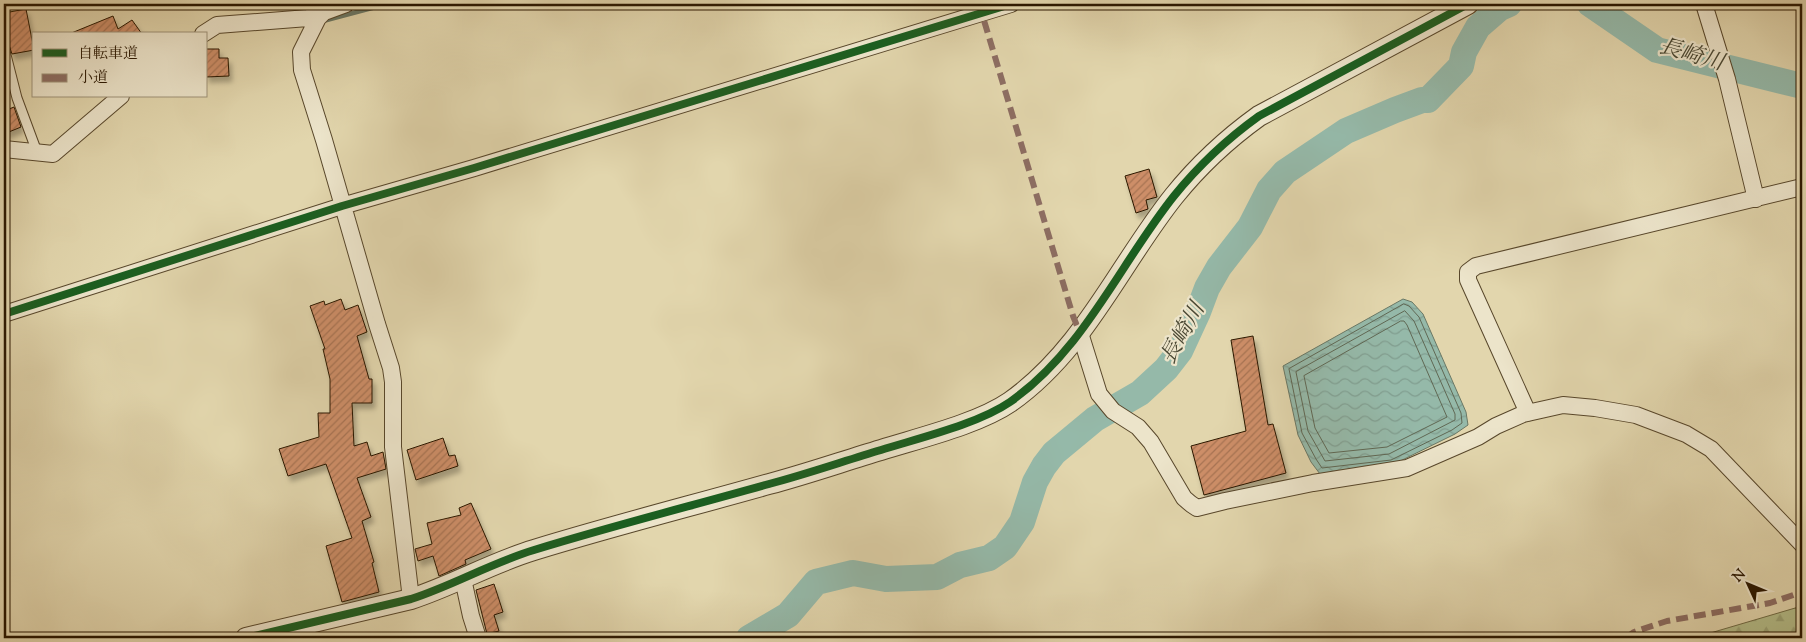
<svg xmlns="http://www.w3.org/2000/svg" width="1806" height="642" font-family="'Sorts Mill Goudy','Noto Serif JP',serif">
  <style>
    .forest { fill: url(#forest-firs); stroke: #6f6a44 }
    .water { fill: url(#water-waves); stroke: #6a7865 }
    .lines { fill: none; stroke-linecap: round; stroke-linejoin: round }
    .shore { stroke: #606854; stroke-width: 1 }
    .stream { stroke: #6a7865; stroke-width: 4.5 }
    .river { stroke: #95b9a9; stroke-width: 26 }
    .building { fill: url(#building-hatch); stroke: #2a1700; filter: url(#shadow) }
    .service-casing { stroke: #58472b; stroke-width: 11 }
    .minor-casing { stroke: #58472b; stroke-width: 18 }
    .tertiary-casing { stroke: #58472b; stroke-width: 22 }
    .service { stroke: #ece4ca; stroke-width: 9 }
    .minor { stroke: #ece4ca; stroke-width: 16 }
    .tertiary { stroke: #ece4ca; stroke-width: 20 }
    .quiet { stroke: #8d6e63; stroke-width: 6; stroke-dasharray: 12 6; stroke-linecap: butt }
    .cycleway-casing { stroke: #ece4ca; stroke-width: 11 }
    .cycleway { stroke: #1b5e20; stroke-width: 8 }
    .labels { text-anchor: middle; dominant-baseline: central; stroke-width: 4.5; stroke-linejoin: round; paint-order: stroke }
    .water-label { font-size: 22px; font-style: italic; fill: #4a4833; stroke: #ece4ca }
  </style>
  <defs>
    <pattern id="forest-firs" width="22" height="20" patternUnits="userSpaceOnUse" patternTransform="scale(1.25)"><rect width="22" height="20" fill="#b4bd89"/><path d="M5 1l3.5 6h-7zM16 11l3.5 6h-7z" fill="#9ba274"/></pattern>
    <pattern id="water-waves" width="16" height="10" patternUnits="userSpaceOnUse" patternTransform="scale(1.25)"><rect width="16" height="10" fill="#95b9a9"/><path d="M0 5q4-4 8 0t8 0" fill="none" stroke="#819e90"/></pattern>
    <pattern id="building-hatch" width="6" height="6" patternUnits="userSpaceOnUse" patternTransform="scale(1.25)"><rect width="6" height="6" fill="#cd8e68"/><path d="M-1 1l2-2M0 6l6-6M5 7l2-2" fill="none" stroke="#a77353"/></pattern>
    <filter id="shadow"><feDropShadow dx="3" dy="5.5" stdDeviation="2.5" flood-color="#0004"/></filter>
  </defs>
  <rect width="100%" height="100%" fill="#e2d6ad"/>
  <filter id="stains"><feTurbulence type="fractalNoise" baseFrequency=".004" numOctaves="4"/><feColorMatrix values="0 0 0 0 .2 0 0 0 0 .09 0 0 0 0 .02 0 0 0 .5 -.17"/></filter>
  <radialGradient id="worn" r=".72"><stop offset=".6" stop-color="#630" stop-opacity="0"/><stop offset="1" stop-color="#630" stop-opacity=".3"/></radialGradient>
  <path class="forest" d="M16,4H106L95,8Z
    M1802,606V638H1675L1707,634Z"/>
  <path class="water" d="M1403,299L1412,302L1423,314L1466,412L1468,425L1455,434L1392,465L1320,474L1311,462L1298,435L1283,366Z"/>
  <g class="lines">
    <path class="shore" d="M1404,304L1409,306L1419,317L1461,413L1462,423L1452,430L1391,460L1322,468L1316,459L1302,433L1289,369Z
      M1405,311L1414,321L1455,414V420L1389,454L1325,461L1308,431L1296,372Z
      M1401,321H1404L1407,325L1447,417L1387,447L1329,453L1315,428L1304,376Z"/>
    <path class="stream" d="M323,21L387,4"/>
    <path class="river" d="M1590,4L1657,50L1802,86
      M749,638L788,615L816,582L853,573L886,579L937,577L960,565L989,558L1005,547L1022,522L1035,482L1044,466L1054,453L1095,419L1140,393L1166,369L1180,351L1198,312L1207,288L1219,267L1250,227L1269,190L1285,172L1346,131L1395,110L1422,100H1428L1461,66L1464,52L1478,27L1500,8L1509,4"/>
  </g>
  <path class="building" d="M26,9L34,50L12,54L8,42L4,13Z
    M113,16L118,29L132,20L142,34H69Z
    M206,49H219V58H228L229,76L206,77Z
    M14,107L21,127L4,134V111Z
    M1149,169L1157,197L1146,200L1148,209L1136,213L1125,176Z
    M341,299L345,310L358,305L367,332L357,336L369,379H372V403H352L354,446L367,442L371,456L383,452L386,469L357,478L371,517L362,521L374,562L372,563L379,592L342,602L326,546L352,538L326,464L288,476L279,449L319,437L318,413H330V379L323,349H325L310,306L324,301L325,305Z
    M1253,336L1268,425L1273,424L1286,473L1204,495L1191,446L1246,431L1231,340Z
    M443,438L449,456L455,455L458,466L416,480L407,450Z
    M471,503L491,549L465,560L466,564L439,576L433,556L418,561L415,549L432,544L427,523L461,515L459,508Z
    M494,584L503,612L494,615L499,631L487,634L476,590Z"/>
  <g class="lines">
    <g class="service-casing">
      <path id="service" d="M4,47L17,98L37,152"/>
    </g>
    <g class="minor-casing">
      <path id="minor" d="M325,4L324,12L318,18L301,52L302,70L324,140L377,324L391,368L393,382V447L411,599
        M1704,4L1727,79L1756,199
        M203,34L217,25L308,18L346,4
        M4,149L53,154L121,96
        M4,314L342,206L474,168L1011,4
        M1080,333L1099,394L1113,411L1138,427L1151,442L1184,498L1191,504L1197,508L1225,501L1313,483L1407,468L1478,437L1496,426L1523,414L1563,405L1595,408L1636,415L1686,434L1711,449L1802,544
        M1528,413L1468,280V272L1476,266L1802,187
        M463,579L471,616L478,638"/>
    </g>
    <g class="tertiary-casing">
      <path id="tertiary" d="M246,638L411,599C454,585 491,563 534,550C612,526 691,506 769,484C807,474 844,461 881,450C919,438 978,424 1010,402C1084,350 1119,265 1174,196C1199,165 1227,139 1259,116L1468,4"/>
    </g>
    <use href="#service" class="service"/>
    <use href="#minor" class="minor"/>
    <use href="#tertiary" class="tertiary"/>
    <path class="quiet" d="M979,4L1073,316L1080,333
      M1626,638L1634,632L1667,621L1770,603L1802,592"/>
    <g class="cycleway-casing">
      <path id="cycleway" d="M4,314L342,206L474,168L1011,4
        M246,638L411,599C454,585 491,563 534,550C612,526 691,506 769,484C807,474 844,461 881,450C919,438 978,424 1010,402C1084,350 1119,265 1174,196C1199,165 1227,139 1259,116L1468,4"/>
    </g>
    <use href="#cycleway" class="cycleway"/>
  </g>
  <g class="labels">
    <g class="water-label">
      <text transform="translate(1691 56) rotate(16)">長崎川</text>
      <text transform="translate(1184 334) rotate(-61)">長崎川</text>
    </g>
  </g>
  <rect width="1806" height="642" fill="none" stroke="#e2d6ad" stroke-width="20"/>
  <rect x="5" y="5" width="1796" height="632" fill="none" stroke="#2a1700" stroke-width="2.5"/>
  <rect x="10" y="10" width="1786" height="622" fill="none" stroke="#2a1700"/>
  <rect x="32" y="32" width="175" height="65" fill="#ece4ca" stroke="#9e9279"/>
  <rect x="42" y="49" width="25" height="8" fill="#1b5e20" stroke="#9e9279"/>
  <text x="78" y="58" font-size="15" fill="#2a1700">自転車道</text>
  <rect x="42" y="74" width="25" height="8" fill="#8d6e63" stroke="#9e9279"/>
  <text x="78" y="82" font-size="15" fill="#2a1700">小道</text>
  <g transform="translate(1748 584) rotate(314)" stroke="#ece4ca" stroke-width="4" paint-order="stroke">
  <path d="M0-4L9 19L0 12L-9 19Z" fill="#2a1700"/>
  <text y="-8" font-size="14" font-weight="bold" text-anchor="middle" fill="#2a1700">N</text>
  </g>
  <rect width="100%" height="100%" filter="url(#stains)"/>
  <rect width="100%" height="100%" fill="url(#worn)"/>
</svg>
